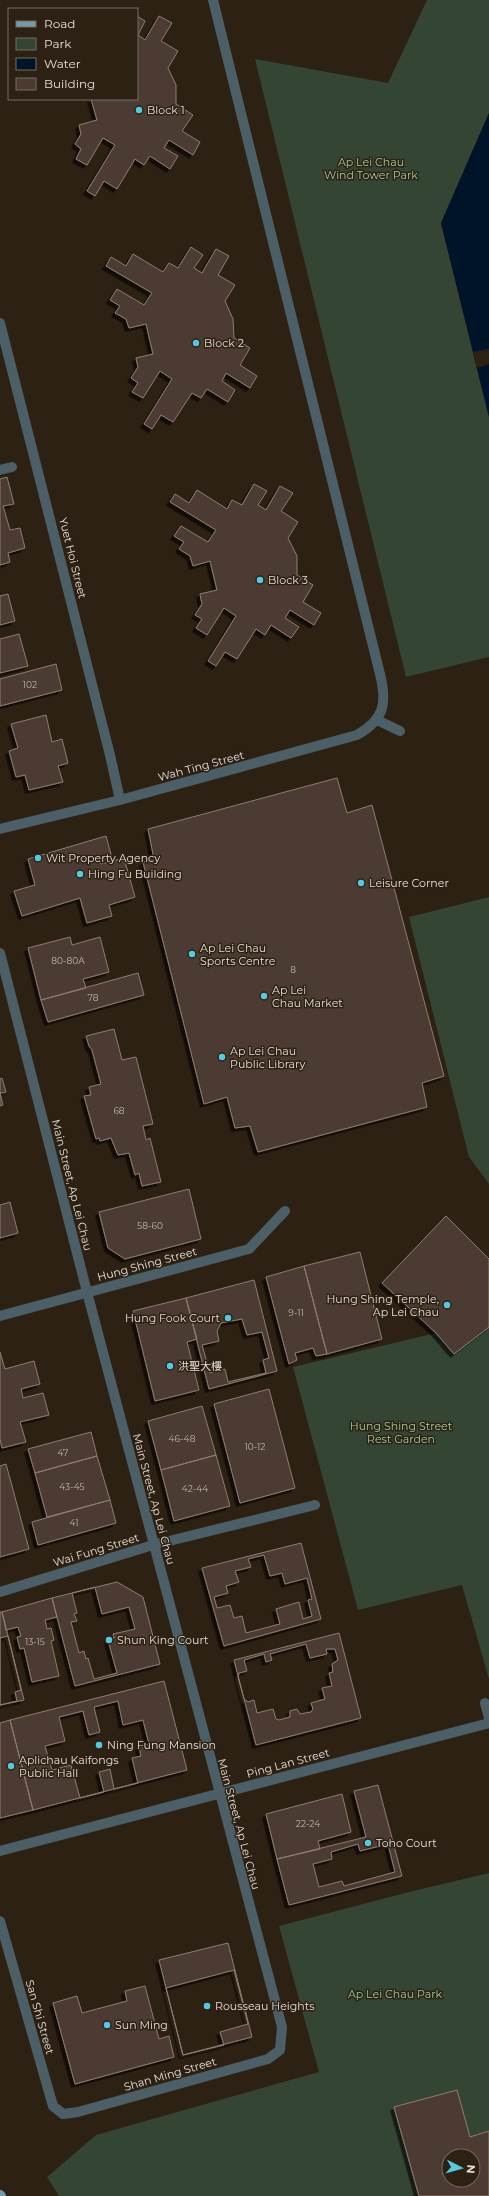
<svg xmlns="http://www.w3.org/2000/svg" width="489" height="2196" font-family="Montserrat,'Noto Sans TC',sans-serif">
  <style>
    .green { fill: #344533; fill-rule: evenodd }
    .water { fill: #001429 }
    .pier { fill: #2d2114 }
    .building { fill: #4b3a30; stroke: #907d71; fill-rule: evenodd; filter: url(#shadow) }
    .lines { fill: none; stroke-linecap: round; stroke-linejoin: round }
    .minor { stroke: #4d5f66; stroke-width: 10 }
    .major { stroke: #749ba9; stroke-width: 10 }
    .poi-dot { fill: #56c9e1; stroke: #2d2114; stroke-width: 1.5 }
    .labels { text-anchor: middle; dominant-baseline: central; stroke-width: 3; stroke-linejoin: round; paint-order: stroke }
    .number-label { font-size: 9px; fill: #bfb4ac }
    .poi-label { font-size: 11px; fill: #e6ddd5; stroke: #2d2114; text-anchor: start }
    .park-label { font-size: 11px; fill: #9fcd9a; stroke: #2d2114 }
    .street-label { font-size: 11px; fill: #e6ddd5; stroke: #2d2114 }
  </style>
  <defs>
    <filter id="shadow"><feDropShadow dx="-3.5" dy="3.5" stdDeviation="0" flood-color="#0009"/></filter>
  </defs>
  <rect width="100%" height="100%" fill="#2d2114"/>
  <path class="green" d="M427,0H489V113L441,223L489,417V657L406,677L255,59L388,83Z
    M489,897V1184L469,1157L409,917Z
    M489,1327V1679L462,1585L358,1610L293,1367L436,1333L454,1354Z
    M489,1873V2196H59L47,2177L96,2135L319,2072L279,1926L409,1892ZM449,2156H473V2180H449Z"/>
  <path class="water" d="M489,113V417L441,223Z"/>
  <path class="pier" d="M489,349V364L477,368L473,352Z"/>
  <path class="building" d="M137,16L145,21L138,35L145,40L159,16L172,23L161,41L178,51L168,68L176,85V104L193,115L182,131L200,142L193,155L169,140L164,148L178,156L170,169L150,156L144,165L135,159L117,189L104,181L95,196L87,191L115,145L103,138L87,165L76,159L81,149L75,144L81,134L79,125L97,120L91,99H137Z
    M191,247L203,255L194,268L202,273L216,249L229,256L218,275L235,285L225,301L233,319L234,338L250,348L240,365L257,376L250,388L226,373L222,381L235,390L228,402L207,389L201,398L192,393L173,422L161,415L152,429L144,424L172,379L160,371L143,398L132,392L138,383L131,378L138,367L136,358L153,354L146,324L129,328L126,319L115,313L120,306L110,300L117,289L144,305L152,293L106,266L111,257L126,266L133,254L163,272L169,263L178,268Z
    M7,477L14,504L3,506L10,530L20,528L25,548L8,553L10,562L0,565V479Z
    M254,484L267,491L258,505L266,510L280,486L293,493L281,511L298,522L288,538L297,556V575L313,585L303,602L321,613L314,625L290,610L285,618L299,627L291,638L271,625L265,635L256,629L237,659L225,652L216,666L208,661L236,616L224,608L207,635L196,628L202,619L195,615L202,604L200,594L217,590L210,561L193,566L190,556L179,549L184,542L174,536L181,526L208,542L216,530L170,502L175,494L189,503L197,490L227,509L232,500L242,505Z
    M8,594L15,621L0,625V596Z
    M19,634L28,666L0,673V639Z
    M56,664L62,690L0,706V679Z
    M46,715L52,742L62,739L68,763L58,766L63,782L29,790L25,775L16,777L9,751L18,748L11,724Z
    M337,778L347,813L372,805L444,1076L422,1083L427,1107L258,1152L250,1126L235,1128L227,1097L204,1104L143,862L154,859L148,829Z
    M106,836L112,858L100,861L101,864L124,858L135,897L109,905L112,916L87,923L80,898L22,916L14,891L35,885L28,859Z
    M70,937L72,945L100,937L109,972L83,979L86,988L41,1000L28,948Z
    M138,973L144,995L48,1022L41,1000Z
    M114,1029L122,1060L136,1057L153,1124L143,1126L146,1140L150,1138L161,1182L142,1186L139,1173L135,1175L129,1153L118,1155L111,1138L100,1141L99,1138L96,1139L84,1096L91,1095L89,1087L101,1084L92,1050L89,1046L86,1036Z
    M2,1078L6,1092L0,1093L3,1105L0,1106V1079Z
    M189,1189L201,1239L125,1259L108,1248L99,1212Z
    M10,1202L18,1233L0,1238V1205Z
    M446,1216L489,1259V1327L454,1354L436,1333L382,1283Z
    M360,1252L382,1339L327,1354L304,1266Z
    M304,1266L327,1354L316,1356L313,1348L295,1353L297,1360L289,1364L266,1277Z
    M254,1280L277,1371L209,1389L186,1298Z
    M186,1298L197,1339L187,1342L199,1390L155,1401L133,1311Z
    M242,1319L247,1335L262,1332L269,1358L263,1360L266,1373L228,1382L225,1369L210,1373L202,1345L219,1341L217,1331L221,1323Z
    M0,1352L5,1369L34,1361L40,1384L21,1389L23,1398L43,1393L49,1415L20,1422L26,1442L2,1448L0,1439Z
    M269,1389L295,1488L240,1503L214,1404Z
    M202,1406L216,1455L161,1470L148,1421Z
    M91,1432L97,1456L35,1473L28,1449Z
    M216,1455L230,1506L174,1521L161,1470Z
    M97,1456L110,1500L47,1517L35,1473Z
    M6,1464L29,1549L0,1557V1466Z
    M110,1500L116,1523L38,1545L32,1522Z
    M301,1543L321,1619L224,1646L202,1568Z
    M264,1555L270,1576L282,1573L285,1584L307,1578L312,1599L308,1600L312,1616L303,1619L299,1602L276,1609L280,1624L246,1633L242,1616L234,1618L230,1605L217,1608L214,1597L228,1593L226,1586L239,1582L235,1571L251,1567L248,1559Z
    M117,1582L143,1597L160,1664L75,1686L52,1598Z
    M95,1587L102,1614L129,1607L135,1629L113,1634L114,1638L108,1640L117,1673L94,1679L88,1658L86,1659L84,1651L79,1653L71,1622L77,1621L74,1614L77,1613L72,1593Z
    M52,1598L57,1617L45,1620L47,1629L51,1628L54,1640L51,1641L59,1676L32,1682L24,1648L20,1649L17,1637L21,1636L18,1627L6,1630L2,1612Z
    M0,1612H2L24,1700L0,1705Z
    M339,1633L361,1718L256,1745L234,1660Z
    M8,1636L21,1690L15,1692L17,1701L0,1705V1638Z
    M306,1644L310,1658L327,1654L326,1649H335L338,1660L332,1664L333,1672L329,1673L332,1686L322,1688L325,1699L311,1703L313,1709L311,1712L300,1714L297,1709L290,1711V1717L279,1720L276,1719L273,1709L257,1713L254,1700L248,1702L244,1699L238,1677L239,1673L247,1671L244,1660L264,1654L266,1662L272,1660L270,1654Z
    M164,1681L187,1770L33,1810L10,1720Z
    M118,1701L123,1725L143,1720L149,1744L139,1747L141,1756L132,1758L138,1783L114,1789L110,1769L99,1772L104,1792L80,1798L71,1765L52,1770L45,1746L65,1741L59,1717L83,1711L89,1735L100,1732L94,1707Z
    M10,1720L33,1810L0,1818V1723Z
    M378,1785L402,1876L289,1905L277,1859L366,1837L354,1791Z
    M342,1794L351,1832L318,1841L320,1849L277,1859L266,1814Z
    M358,1844L360,1851L388,1844L395,1872L344,1886L342,1881L319,1887L313,1864L332,1859L331,1852Z
    M228,1943L252,2037L183,2055L159,1960Z
    M234,1970L248,2024L220,2032L224,2045L183,2055L166,1988Z
    M145,1986L159,2039L169,2036L174,2057L75,2084L53,2003L77,1996L82,2013L127,2001L125,1991Z
    M457,2090L470,2137L489,2131V2196H419L394,2107ZM449,2156H473V2180H449Z"/>
  <g class="lines">
    <path class="minor" d="M0,323L110,755L120,800
      M0,470L12,467
      M377,720L400,731
      M0,829L120,800L357,735C385,719 387,703 380,674L213,0
      M0,953L87,1292L282,2027L280,2050L268,2059L78,2112L63,2114L53,2106L0,1921
      M0,1316L249,1249L285,1211
      M0,1592L153,1545L315,1505
      M485,1703L489,1718
      M0,1851L489,1723"/>
    <path class="major" d="M0,2195L1,2196"/>
  </g>
  <g class="poi-dot">
    <circle cx="139" cy="110" r="4"/>
    <circle cx="196" cy="343" r="4"/>
    <circle cx="260" cy="580" r="4"/>
    <circle cx="38" cy="858" r="4"/>
    <circle cx="80" cy="874" r="4"/>
    <circle cx="361" cy="883" r="4"/>
    <circle cx="192" cy="954" r="4"/>
    <circle cx="264" cy="996" r="4"/>
    <circle cx="222" cy="1057" r="4"/>
    <circle cx="447" cy="1305" r="4"/>
    <circle cx="228" cy="1318" r="4"/>
    <circle cx="170" cy="1366" r="4"/>
    <circle cx="109" cy="1640" r="4"/>
    <circle cx="99" cy="1745" r="4"/>
    <circle cx="11" cy="1766" r="4"/>
    <circle cx="368" cy="1843" r="4"/>
    <circle cx="207" cy="2006" r="4"/>
    <circle cx="107" cy="2025" r="4"/>
  </g>
  <g class="labels">
    <g class="number-label">
      <text x="30" y="684">102</text>
      <text x="68" y="960">80-80A</text>
      <text x="293" y="969">8</text>
      <text x="93" y="997">78</text>
      <text x="119" y="1110">68</text>
      <text x="150" y="1225">58-60</text>
      <text x="296" y="1312">9-11</text>
      <text x="182" y="1438">46-48</text>
      <text x="255" y="1446">10-12</text>
      <text x="63" y="1452">47</text>
      <text x="72" y="1486">43-45</text>
      <text x="195" y="1488">42-44</text>
      <text x="74" y="1522">41</text>
      <text x="35" y="1641">13-15</text>
      <text x="308" y="1823">22-24</text>
    </g>
    <g class="poi-label">
      <text x="147" y="110">Block 1</text>
      <text x="204" y="343">Block 2</text>
      <text x="268" y="580">Block 3</text>
      <text x="46" y="858">Wit Property Agency</text>
      <text x="88" y="874">Hing Fu Building</text>
      <text x="369" y="883">Leisure Corner</text>
      <text x="200" y="948">Ap Lei Chau<tspan x="200" dy="13">Sports Centre</tspan></text>
      <text x="272" y="990">Ap Lei<tspan x="272" dy="13">Chau Market</tspan></text>
      <text x="230" y="1051">Ap Lei Chau<tspan x="230" dy="13">Public Library</tspan></text>
      <text x="439" y="1299" text-anchor="end">Hung Shing Temple,<tspan x="439" dy="13">Ap Lei Chau</tspan></text>
      <text x="220" y="1318" text-anchor="end">Hung Fook Court</text>
      <text x="178" y="1366">洪聖大樓</text>
      <text x="117" y="1640">Shun King Court</text>
      <text x="107" y="1745">Ning Fung Mansion</text>
      <text x="19" y="1760">Aplichau Kaifongs<tspan x="19" dy="13">Public Hall</tspan></text>
      <text x="376" y="1843">Toho Court</text>
      <text x="215" y="2006">Rousseau Heights</text>
      <text x="115" y="2025">Sun Ming</text>
    </g>
    <g class="park-label">
      <text x="371" y="162">Ap Lei Chau<tspan x="371" dy="13">Wind Tower Park</tspan></text>
      <text x="401" y="1426">Hung Shing Street<tspan x="401" dy="13">Rest Garden</tspan></text>
      <text x="395" y="1994">Ap Lei Chau Park</text>
    </g>
    <g class="street-label">
      <text transform="translate(73 558) rotate(76)">Yuet Hoi Street</text>
      <text transform="translate(201 766) rotate(-15)">Wah Ting Street</text>
      <text transform="translate(72 1185) rotate(76)">Main Street, Ap Lei Chau</text>
      <text transform="translate(147 1264) rotate(-15)">Hung Shing Street</text>
      <text transform="translate(154 1499) rotate(75)">Main Street, Ap Lei Chau</text>
      <text transform="translate(96 1550) rotate(-17)">Wai Fung Street</text>
      <text transform="translate(288 1763) rotate(-15)">Ping Lan Street</text>
      <text transform="translate(239 1824) rotate(75)">Main Street, Ap Lei Chau</text>
      <text transform="translate(40 2017) rotate(74)">San Shi Street</text>
      <text transform="translate(170 2074) rotate(-16)">Shan Ming Street</text>
    </g>
  </g>
  <rect x="8" y="8" width="130" height="92" fill="#2d2114" stroke="#776c61"/>
  <rect x="16" y="21" width="20" height="6" fill="#749ba9" stroke="#776c61"/>
  <text x="44" y="28" font-size="12" fill="#e6ddd5">Road</text>
  <rect x="16" y="38" width="20" height="12" fill="#344533" stroke="#776c61"/>
  <text x="44" y="48" font-size="12" fill="#e6ddd5">Park</text>
  <rect x="16" y="58" width="20" height="12" fill="#001429" stroke="#776c61"/>
  <text x="44" y="68" font-size="12" fill="#e6ddd5">Water</text>
  <rect x="16" y="78" width="20" height="12" fill="#4b3a30" stroke="#776c61"/>
  <text x="44" y="88" font-size="12" fill="#e6ddd5">Building</text>
  <g transform="translate(461 2168) rotate(96)"><circle r="19" fill="#2d2114" stroke="#776c61"/>
  <path d="M0-3L7 15L0 10L-7 15Z" fill="#56c9e1"/>
  <text y="-6" font-size="11" font-weight="bold" text-anchor="middle" fill="#e6ddd5">N</text>
  </g>
</svg>
